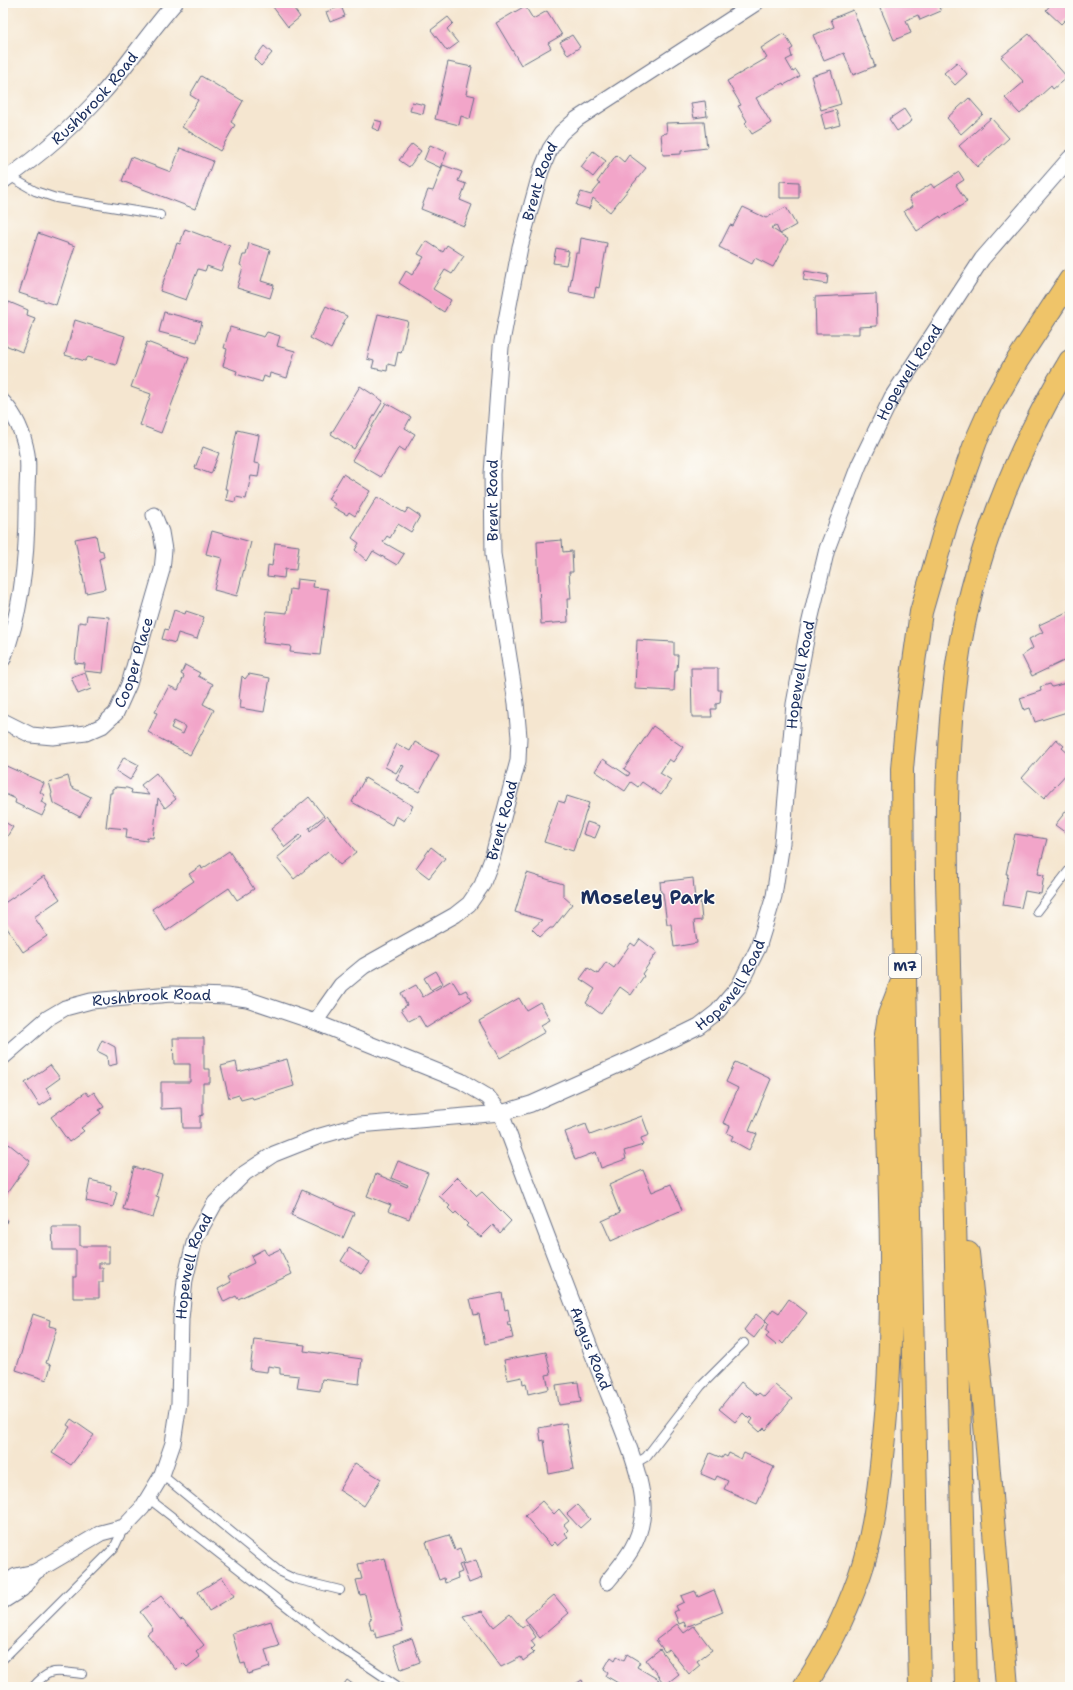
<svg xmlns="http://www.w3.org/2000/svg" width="1073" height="1690" font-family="'Shantell Sans',sans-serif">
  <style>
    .building { fill: #f2a5c9; fill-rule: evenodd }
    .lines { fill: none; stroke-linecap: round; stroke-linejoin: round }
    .lane-casing { stroke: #676f86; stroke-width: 10 }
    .street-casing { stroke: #676f86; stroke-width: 17 }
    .highway-casing { stroke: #676f86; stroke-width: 24 }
    .lane { stroke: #fff; stroke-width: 8 }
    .street { stroke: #fff; stroke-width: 15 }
    .highway { stroke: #efc469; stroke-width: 22 }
    .labels { text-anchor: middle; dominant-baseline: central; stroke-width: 3; stroke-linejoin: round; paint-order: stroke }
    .shield { fill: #fdfcf7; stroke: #5f6c8c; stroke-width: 1 }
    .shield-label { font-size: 14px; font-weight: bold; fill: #1b2f5e }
    .street-label { font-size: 15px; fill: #1b2f5e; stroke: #fdfcf7 }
    .district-label { font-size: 19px; font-weight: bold; fill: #1b2f5e; stroke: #fdfcf7 }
  </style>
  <rect width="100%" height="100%" fill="#fdfcf7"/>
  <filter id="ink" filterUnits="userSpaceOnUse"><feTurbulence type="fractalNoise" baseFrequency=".025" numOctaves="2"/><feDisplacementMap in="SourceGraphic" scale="8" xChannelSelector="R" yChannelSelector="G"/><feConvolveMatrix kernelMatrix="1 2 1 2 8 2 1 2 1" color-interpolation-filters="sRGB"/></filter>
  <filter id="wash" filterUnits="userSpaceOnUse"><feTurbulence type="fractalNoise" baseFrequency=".012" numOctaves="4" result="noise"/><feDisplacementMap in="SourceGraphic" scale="16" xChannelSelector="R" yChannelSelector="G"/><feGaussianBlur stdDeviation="0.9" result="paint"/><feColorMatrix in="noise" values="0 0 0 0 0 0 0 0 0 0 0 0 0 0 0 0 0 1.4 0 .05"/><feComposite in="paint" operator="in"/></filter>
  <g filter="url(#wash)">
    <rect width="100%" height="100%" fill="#f5e6d0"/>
    <g id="blocks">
      <path class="building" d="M270,3H293L291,5L300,17L288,27Z
        M878,3H950L939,8L941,11L920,20L918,15L906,20L911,33L894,40Z
        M1052,3H1067L1070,6V15L1061,24L1046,10Z
        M341,6L345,16L330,22L326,12Z
        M525,6L533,19L547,11L562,35L548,43L551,48L521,65L496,23Z
        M853,10L875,66L853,75L844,53L824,61L813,35L834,27L831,19Z
        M448,17L453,23L447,29L458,43L447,51L431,30Z
        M784,33L793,48L790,50L792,57L786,60L793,72L796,70L800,76L784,85L783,83L756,98L771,123L752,134L745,123L747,121L738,106L741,105L727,81L767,58L761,48Z
        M1029,34L1067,77L1053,89L1051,86L1020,114L1005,98L1024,82L1001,57Z
        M572,35L580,47L568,55L560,42Z
        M264,46L272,53L261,66L254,59Z
        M448,62L472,67L466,94L475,96L470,119L461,116L459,125L435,119Z
        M957,62L967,74L955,85L944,73Z
        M831,70L841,104L821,110L811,76Z
        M201,76L243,101L231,122L235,125L220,151L182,127L198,100L190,95Z
        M969,98L983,114L961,134L947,118Z
        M705,101L707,116L694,118L691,103Z
        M412,102L425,105L423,114L410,111Z
        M904,109L912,121L897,131L889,119Z
        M836,110L840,125L825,129L821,114Z
        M991,118L1009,138L977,167L959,146Z
        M375,120L382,122L379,131L372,128Z
        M696,122H704L707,148L681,151V154L663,155L661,134L667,133L666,123Z
        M412,144L421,151L409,167L399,160Z
        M430,145L447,152L441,168L424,160Z
        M180,148L213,161L195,209L122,181L131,157L171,172Z
        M593,151L606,161L593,177L581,167Z
        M616,155L624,162L629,155L646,168L610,212L593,198L589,209L576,205L581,192L591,195L600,184L597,182Z
        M443,165L462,172L458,181L466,184L460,200L472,205L464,226L421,209L428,190L433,191Z
        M959,172L964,180L956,185L967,202L941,218L940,216L917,231L904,211L913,206L909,198L931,184L934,188Z
        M780,181L799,182V198H780Z
        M743,207L766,218L786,207L796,225L780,234L776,225L771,228L788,239L773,267L755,258L752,264L719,247L730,225L733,226Z
        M185,229L230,246L221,271L207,266L205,271L198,269L186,300L160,291L177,243L180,244Z
        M38,233L75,246L56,305L19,293Z
        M581,238L607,243L599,288L596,287L594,297L569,292L576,253H579Z
        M426,241L443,252L447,245L464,256L452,274L445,270L433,289L451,300L444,312L399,283L406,271L412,275L424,257L418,254Z
        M249,243L270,250L261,281L274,285L270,298L237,288L243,267L240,265L243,255H246Z
        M556,248L569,251L566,265L553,263Z
        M805,271L828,275L827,284L803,280Z
        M876,294L877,326L859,327V334H816L815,297Z
        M9,302L28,310L27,315L35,318L22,352L3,344V308L6,309Z
        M326,306L347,316L331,349L310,338Z
        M164,312L202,322L197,342L159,332Z
        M378,314L408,321L401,353L398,352L395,366L388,364L387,371L372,368L374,361L367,359Z
        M75,320L125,336L116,365L88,357L85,361L65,355Z
        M230,327L264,337L267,332L280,336L277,346L295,351L287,378L270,373L269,378L264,376L262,382L236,374L237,371L223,366L227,349L224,348Z
        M147,342L189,358L161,433L140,425L151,394L131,387Z
        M360,386L383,401L354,449L331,434Z
        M386,403L411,417L405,428L415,434L405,451L399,447L381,477L352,460Z
        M237,430L259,435L254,463L260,464L258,477L251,476L246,499L236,497L235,502L226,500L228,489H225Z
        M203,447L219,453L211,474L195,468Z
        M343,474L370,491L355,516L349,512L347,515L333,507L335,504L328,499Z
        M377,497L405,513L408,508L420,516L411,532L398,524L390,538L387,536L383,542L404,554L397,565L373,551L367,561L355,550L359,543L352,538Z
        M212,531L251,542L237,596L214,590L222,558L206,554Z
        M96,535L99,550L103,551L104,557L99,559L105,589L86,593L75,539Z
        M562,540L563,552L572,551L573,572H569L571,599H567L568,622L541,624L537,542Z
        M275,543L299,546L296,570L285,569L284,578L267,576L268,565L272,566Z
        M297,579L314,581L313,587L328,589L320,655L290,652L291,646L263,643L266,611L287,613L290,589L296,590Z
        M174,610L185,614L186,611L204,617L197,639L178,633L175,643L162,639L165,629L168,630Z
        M1069,611L1070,658L1032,676L1022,656L1033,648L1029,639L1043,632L1039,625Z
        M87,615L109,617L103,673L84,671L85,664L75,663L79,622L86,623Z
        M637,640L674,642V655H678L677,671H675L674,691L635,689Z
        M185,665L200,673L198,676L213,684L203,704L214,710L190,755L148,732L157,713L155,712L169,686L178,690L184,676L181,674ZM174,721L186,727L183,734L171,728Z
        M691,668H718V690H721L720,703L716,704V709H711L712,717H692Z
        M85,672L91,689L78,694L71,677Z
        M249,674L270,678L264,712L240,708L241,700L239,699L242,676L245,679Z
        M1066,683L1070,696V711L1035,722L1030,708L1024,710L1020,698L1041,691L1040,687L1050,684L1052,687Z
        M653,726L683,747L673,762L669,759L660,773L671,780L661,795L642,782L638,787L631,782L625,791L595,771L603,759L628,776L630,773L624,769Z
        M1056,739L1064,746L1062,748L1070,755V770L1044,798L1022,778Z
        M415,742L439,755L419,792L396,780L404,766L401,765L396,773L385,767L397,744L410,751Z
        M124,757L139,765L130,780L116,771Z
        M4,765L44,783L40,792L44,795L41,802L47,805L42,816L15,803L16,799L3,793Z
        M156,773L176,799L165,808L158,798L153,838L147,837V841L126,838L127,829L106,827L110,793H112V789L116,787L127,788L132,790L131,793L149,795L141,785Z
        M68,776L71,787L91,797L80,817L53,803L51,795L52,793L49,782Z
        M365,778L413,806L404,821L396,816L392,825L352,802Z
        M567,796L589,803L573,851L544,842L558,801L565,803Z
        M309,797L324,816L309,828L310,831L327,816L356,852L340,865L328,851L294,879L277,858L302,837L300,835L285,847L271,829Z
        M1070,806V836L1055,825Z
        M3,821L13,827L3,843Z
        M587,822L600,826L595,838L583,834Z
        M1015,834L1047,839L1038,874L1044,875L1041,894L1025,891L1021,908L1003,905L1008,874H1006Z
        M431,847L445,858L429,878L416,868Z
        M229,851L254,889L237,900L229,888L166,931L152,909L194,881L189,874L201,866L202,869Z
        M527,873L563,884V896L572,904L553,928H550L540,937L532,929L542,920L515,912Z
        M44,876L60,899L34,917L47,936L23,952L3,922V904Z
        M693,878L695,901L700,900L702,920L694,921L697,943L674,947L671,924H667L663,893H661L660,882Z
        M640,939L657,952L642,974L644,976L631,995L620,987L601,1014L586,1003L595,989L580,979L588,968L598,974L606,962L614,968L631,943L635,946Z
        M436,971L443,983L431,990L424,978Z
        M452,980L460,993L466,990L471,1000L426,1028L419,1016L409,1021L401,1009L407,1005L401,993L416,985L423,997Z
        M519,998L526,1010L540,1002L550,1020L541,1025L545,1032L500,1058L479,1021Z
        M173,1038H204V1069H210V1083H203V1115L200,1116V1128H183L182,1108L161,1109V1082H190V1064H174Z
        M102,1040L115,1047L117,1064L108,1066L107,1056L97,1051Z
        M287,1059L294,1086L253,1099L252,1097L241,1100L239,1095L229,1098L221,1066L236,1062L238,1072Z
        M735,1062L771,1079L749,1131L757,1134L749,1150L731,1140L733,1136L727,1133L730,1126L723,1123L738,1088L726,1082Z
        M50,1065L60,1078L46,1088L52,1098L40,1106L25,1083Z
        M86,1092L89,1096L94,1092L104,1107L99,1110L101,1113L81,1128L84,1131L69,1142L51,1117Z
        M642,1116L649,1135L641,1138L643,1145L624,1151L626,1159L601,1168L596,1152L575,1160L565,1132L586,1124L590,1135Z
        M9,1144L30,1161L5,1196L3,1194V1152Z
        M398,1161L428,1173L409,1219L388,1211L391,1205L367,1196L376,1174L407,1187L408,1185L391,1178Z
        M134,1167L162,1175L156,1196L159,1197L153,1218L123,1209Z
        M643,1170L652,1192L671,1184L682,1210L611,1241L602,1221L620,1213L609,1185Z
        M458,1177L477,1196L482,1192L511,1221L500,1233L493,1225L481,1237L466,1226L468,1224L456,1212L454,1214L448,1208L450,1206L439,1196Z
        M90,1180L111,1185L110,1190L117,1192L113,1207L86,1201Z
        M302,1190L354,1213L343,1238L291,1215Z
        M3,1219L7,1220L3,1232Z
        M52,1227H80V1246H109V1263H99V1268H103V1282H99V1298H73V1277H76V1250H53Z
        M349,1248L370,1262L362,1274L341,1261Z
        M264,1249L267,1255L280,1249L292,1274L238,1299L236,1296L224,1302L218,1289L231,1282L228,1276L254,1263L251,1256Z
        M502,1293L505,1310L508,1309L510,1322H507L508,1326L510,1325L513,1338L485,1344L479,1314L474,1315L470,1299Z
        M789,1299L807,1313L783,1344L780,1341L776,1345L766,1337L769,1333L765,1330L769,1324L765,1320L773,1309L779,1313Z
        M33,1314L50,1320L49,1326L57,1328L46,1363L51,1365L47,1380L16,1370Z
        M756,1314L766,1322L754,1338L744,1330Z
        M254,1339L305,1345L304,1351L362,1359L359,1384L322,1379L320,1391L297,1388L299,1376L280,1374V1368L268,1366L267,1372L250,1370Z
        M546,1352L551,1374L546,1375L549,1389L528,1394L526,1383L523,1384L522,1377L508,1380L504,1360Z
        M578,1382L581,1402L559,1405L556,1385Z
        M741,1382L757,1395L759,1393L764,1397L775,1385L792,1399L766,1430L764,1428L760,1432L750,1423L753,1419L751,1417L749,1419L743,1413L735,1422L719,1409Z
        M71,1419L94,1435L71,1465L52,1453L70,1427L67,1425Z
        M566,1423L574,1469L549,1474L544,1440L541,1441L539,1428Z
        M710,1453L722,1458L724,1455L727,1457L729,1453L741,1459L744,1453L774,1467L757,1504L724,1489L728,1481L717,1476L715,1480L701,1474Z
        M355,1463L381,1479L364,1506L339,1490Z
        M542,1501L554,1514L559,1509L569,1521L564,1525L568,1530L565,1533L568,1537L558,1546L555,1542L551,1546L525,1516Z
        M577,1505L590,1519L580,1528L567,1514Z
        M449,1535L455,1550L460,1548L465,1563L459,1565L462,1572L457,1574L458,1578L445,1583L444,1578L439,1580L426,1542Z
        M385,1558L403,1631L376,1638L374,1629L371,1630L369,1621L371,1620L365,1594L360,1595L356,1580L362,1579L358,1564Z
        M476,1560L482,1578L469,1583L462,1565Z
        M222,1577L234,1596L209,1611L198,1592Z
        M714,1590L723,1612L686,1627L684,1622L679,1624L674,1612L678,1610L676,1606L684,1602L681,1596L695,1591L698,1597Z
        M554,1595L569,1613L540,1638L525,1619Z
        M161,1596L180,1620L183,1619L204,1645L196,1652L200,1657L187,1667L183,1663L176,1670L147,1634L153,1629L140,1612Z
        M482,1611L494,1627L510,1614L522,1628L527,1624L536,1637L531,1641L535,1646L531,1650L534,1653L523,1661L521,1657L501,1667L463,1616Z
        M271,1621L279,1646L265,1650L270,1667L248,1674L245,1663L241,1664L232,1633Z
        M677,1624L684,1633L694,1626L712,1650L697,1661L700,1665L689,1674L669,1649L665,1652L656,1640Z
        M412,1638L420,1662L401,1669L393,1645Z
        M660,1649L679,1674L665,1685L646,1660Z
        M627,1654L640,1662L637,1667L659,1680L655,1687H625L606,1676L608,1672L604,1669L611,1657L615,1660L617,1656L624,1660Z
        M347,1680L357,1687H342Z
        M582,1680L585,1687H570Z"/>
    </g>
  </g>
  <g filter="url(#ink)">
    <use href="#blocks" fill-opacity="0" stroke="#676f86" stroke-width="1"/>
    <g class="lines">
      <g class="lane-casing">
        <path id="lane" d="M9,176L35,191L56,198L160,215
          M1037,912L1070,869
          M634,1464L646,1457L701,1386L744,1343
          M162,1475L280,1572L295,1579L340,1590
          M148,1498L332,1642L399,1687
          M3,1659L114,1548L124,1527
          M33,1687C51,1666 56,1672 82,1674"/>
      </g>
      <g class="street-casing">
        <g id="street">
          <path id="s1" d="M3,181C39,156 73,127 102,94C128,65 149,32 175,3"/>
          <path d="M3,402C16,416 24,436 27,454C29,466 27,479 27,491C28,546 24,607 3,659"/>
          <path id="s2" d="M3,721L31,735L53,737L86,733L102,726L116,713L129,684L162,570L164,550L161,532L154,515"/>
          <path id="s3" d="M315,1022L341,985L364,966L455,915L469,904L482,885L492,859L518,761L519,737L516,703L493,554L492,474L501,347L520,247L541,171L550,149L561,133L577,119L756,3"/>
          <path id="s4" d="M3,1057L48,1018L65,1008L91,1001L171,994L226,996L247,999L315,1022L461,1081L488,1097L501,1113C533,1200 566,1286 600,1373C613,1408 645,1475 643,1511C641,1542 626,1559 607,1582"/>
          <path id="s5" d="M3,1585L16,1576L35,1572L101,1533L124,1527L142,1508L162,1475L173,1443L179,1403L181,1319L185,1280L195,1239L215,1203L245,1173L274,1154L317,1137L359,1125L501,1113L531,1104L634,1058L699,1026L717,1012L739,986L758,948L774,896L782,843L794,704L808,629L827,549L859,465L892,397L982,259L1070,158"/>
          <path d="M3,1601L22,1589L35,1572"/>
        </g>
      </g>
      <g class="highway-casing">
        <path id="highway" d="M968,1253L983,1401L1007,1687
          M804,1687C827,1653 845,1616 859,1577C875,1532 879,1485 884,1437C897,1306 889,1173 885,1041L889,1015L901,984
          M920,1687L903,883L902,769L908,705L921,612L947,522L976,441L992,405L1017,361L1070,280
          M966,1687L947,880C946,808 947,737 957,665C971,561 1016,450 1070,361"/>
      </g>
      <use href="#lane" class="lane"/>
      <use href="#street" class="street"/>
      <use href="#highway" class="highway"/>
    </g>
  </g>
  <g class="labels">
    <rect class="shield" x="889" y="954" width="32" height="24" rx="3"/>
    <g class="shield-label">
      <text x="905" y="966">M7</text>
    </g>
    <g class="street-label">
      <text stroke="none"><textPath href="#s1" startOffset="124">Rushbrook Road</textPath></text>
      <text stroke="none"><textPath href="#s3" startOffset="936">Brent Road</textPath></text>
      <text stroke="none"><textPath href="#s5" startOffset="1708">Hopewell Road</textPath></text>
      <text stroke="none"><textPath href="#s3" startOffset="612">Brent Road</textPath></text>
      <text stroke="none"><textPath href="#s2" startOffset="177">Cooper Place</textPath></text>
      <text stroke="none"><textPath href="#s5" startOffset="1384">Hopewell Road</textPath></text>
      <text stroke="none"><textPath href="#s3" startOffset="288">Brent Road</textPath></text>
      <text stroke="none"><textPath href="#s5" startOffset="1060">Hopewell Road</textPath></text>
      <text stroke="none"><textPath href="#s4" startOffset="167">Rushbrook Road</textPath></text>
      <text stroke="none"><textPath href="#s5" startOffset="413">Hopewell Road</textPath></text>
      <text stroke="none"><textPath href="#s4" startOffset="796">Angus Road</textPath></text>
    </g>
    <g class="district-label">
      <text x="648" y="897">Moseley Park</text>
    </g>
  </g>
  <rect width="1073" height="1690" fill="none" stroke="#fdfcf7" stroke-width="16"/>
</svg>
